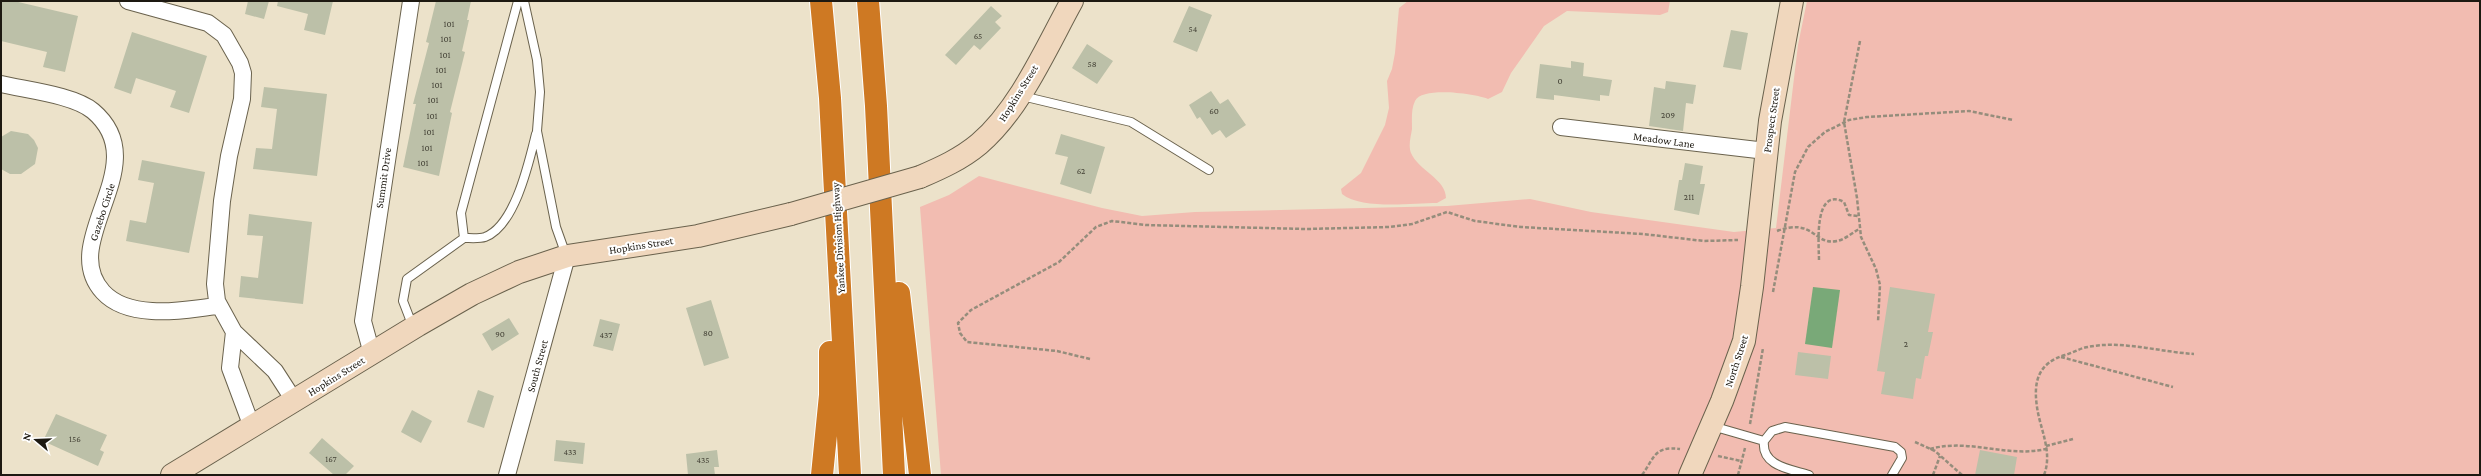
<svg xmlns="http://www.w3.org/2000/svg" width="2481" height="476" font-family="'Crimson Pro',serif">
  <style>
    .green { fill: #f2bcb1 }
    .water { fill: #79a978 }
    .building { fill: #bcc0a8 }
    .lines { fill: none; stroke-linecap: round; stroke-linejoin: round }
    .lane-casing { stroke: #6a624d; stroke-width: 10 }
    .street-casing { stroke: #6a624d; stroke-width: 18 }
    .secondary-casing { stroke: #6a624d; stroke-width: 24 }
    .highway-casing { stroke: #fff; stroke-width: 24 }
    .path { stroke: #958d7c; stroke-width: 2.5; stroke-dasharray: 4 2; stroke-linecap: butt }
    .lane { stroke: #fff; stroke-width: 8 }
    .street { stroke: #fff; stroke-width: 16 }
    .secondary { stroke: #f0d7bd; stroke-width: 22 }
    .highway { stroke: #ce7923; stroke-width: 22 }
    .secondary-bridge-casing { stroke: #6a624d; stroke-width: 24; stroke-linecap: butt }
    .secondary-bridge { stroke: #f0d7bd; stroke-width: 22 }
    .labels { text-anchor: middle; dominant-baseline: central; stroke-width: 4; stroke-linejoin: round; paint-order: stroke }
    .number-label { font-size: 9px; fill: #454337 }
    .street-label { font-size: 11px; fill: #1d1911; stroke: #fff }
  </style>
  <rect width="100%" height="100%" fill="#ece2ca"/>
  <path class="green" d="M1408,1H1670L1668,12L1660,15L1567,11L1544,26L1511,73L1502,92L1488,99C1476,94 1422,86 1415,101C1411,109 1412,120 1412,129C1411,136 1408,145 1411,153C1418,170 1446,179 1446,198L1437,203C1412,203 1362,210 1342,194L1341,189L1361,173L1385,125L1389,108L1387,81L1392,69L1395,53L1399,8Z
    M1807,1H2480V475H941L920,207L949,195L979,176L1102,208L1142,216L1195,212L1447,206L1530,199L1591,212L1734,232L1776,228L1798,45Z"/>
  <path class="water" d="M1813,287L1840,290L1832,348L1805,344Z"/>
  <path class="building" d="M1,1H14L78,16L65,72L43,67L47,52L1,41Z
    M248,1H269L264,19L245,14Z
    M278,1H333L325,35L304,30L308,14L277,6Z
    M436,1H471L467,20H469L462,51L465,52L450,112L452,113L439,176L403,167L416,104H413L429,43L426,42Z
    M991,6L1002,16L995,22L1001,28L980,50L974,45L956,65L945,55Z
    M1189,6L1212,15L1197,52L1173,42Z
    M1731,30L1748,33L1741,70L1723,67Z
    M132,32L207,56L189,113L170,107L176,91L136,78L131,94L114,88Z
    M1087,44L1113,61L1097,84L1072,68Z
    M1571,61L1584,63L1583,76L1612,80L1609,96L1600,95V101L1554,95V100L1536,98L1540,64L1571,68Z
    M1666,81L1696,85L1693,104L1686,103L1683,131L1649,126L1654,87L1665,89Z
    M264,87L327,94L317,176L253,169L256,148L272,149L277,109L261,107Z
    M1211,91L1220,104L1228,99L1246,125L1226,138L1220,130L1212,135L1200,117L1197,119L1189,105Z
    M11,131L28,134L34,140L38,148L35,164L21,174H10L1,169V137Z
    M1061,134L1105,147L1091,194L1060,184L1068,157L1055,154Z
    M142,160L205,172L189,253L126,241L130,220L146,223L154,183L138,180Z
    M1685,163L1703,166L1700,184H1705L1699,215L1674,210L1679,180H1682Z
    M249,214L312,222L303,304L239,297L241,276L258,278L263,236L247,235Z
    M1890,287L1935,294L1928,332H1933L1928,356H1925L1921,379L1916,378L1913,399L1881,394L1885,372L1877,371Z
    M711,300L729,358L704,366L686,308Z
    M509,318L519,334L492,351L482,334Z
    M600,319L620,324L613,351L593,346Z
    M1798,352L1831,356L1828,379L1795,375Z
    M478,390L494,396L484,428L467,422Z
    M412,410L432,421L421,443L401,432Z
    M56,414L107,435L100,450L104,452L98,466L43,441Z
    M322,438L354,466L345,475H334L309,453Z
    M556,440L585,443L583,464L554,461Z
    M717,450L719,467H714L715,475H688L686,454Z
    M1980,450L2017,457L2014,475H1975Z"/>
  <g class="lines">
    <g class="lane-casing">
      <path id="lane" d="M524,1L537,60L540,92L537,131L556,227L566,255
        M1022,96L1131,122L1209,170
        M464,238C470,238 479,239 485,237C515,226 529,162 536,134
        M413,327L403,301L407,279L464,238L461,213L518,1
        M1712,426L1764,441
        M1809,475C1790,469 1761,466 1764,441L1772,431L1785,427L1895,447L1901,452L1902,458L1892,475"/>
    </g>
    <g class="street-casing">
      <path id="street" d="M128,1L208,23L224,35L240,63L243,73L242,99L229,156L222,201L215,284L217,301L234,332L275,371L295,402
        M1,84C26,90 74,95 93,111C157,165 56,241 103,292C115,305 134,310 152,311C174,313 197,308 218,306
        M1561,127L1766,151
        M234,332L230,368L252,427
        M372,354L363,321L411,1
        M507,475L567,256"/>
    </g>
    <g class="secondary-casing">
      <path id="secondary" d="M920,177C941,168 961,159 979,144C1020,109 1046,48 1072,1
        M172,475L418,325L472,294L519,272L567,256L698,236L791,214
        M1690,475L1722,401L1744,341L1752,287L1770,121L1792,1"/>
    </g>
    <g class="highway-casing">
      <path id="highway" d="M821,1L830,98L850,475
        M868,1L876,106L894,475
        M899,293L920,475
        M822,475L830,395V352"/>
    </g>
    <path class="path" d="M1860,41L1844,122L1857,198L1861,237L1876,269L1880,285L1878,322
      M1777,231C1814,217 1814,246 1837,241C1844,240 1852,233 1859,229
      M1819,260C1819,246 1813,186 1844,202L1849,215L1858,216
      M1773,292L1795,172L1808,147L1825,132L1849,120L1867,117L1969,111L2013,120
      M2061,357L2173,387
      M1090,359L1057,351L967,342L960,333L958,323L971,310L1059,262L1096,227L1112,221L1146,225L1306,229L1390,227L1412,224L1447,212L1475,221L1521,227L1643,234L1704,241L1738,240
      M1750,424L1763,348
      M1915,442L1935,451L1962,475
      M2046,446L2073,439
      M1930,449C1970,438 2006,458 2046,449
      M1718,456L1741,461
      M1642,475C1655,457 1654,446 1680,449
      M1738,475L1745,448
      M1933,475L1940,456
      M2044,475C2053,452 2040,429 2037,407C2033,380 2039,363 2065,355C2073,353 2080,348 2088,347C2120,340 2161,352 2194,354"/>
    <use href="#lane" class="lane"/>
    <use href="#street" class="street"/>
    <use href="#secondary" class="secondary"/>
    <use href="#highway" class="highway"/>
    <g class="secondary-bridge-casing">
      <path id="secondary-bridge" d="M791,214L920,177"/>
    </g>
    <use href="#secondary-bridge" class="secondary-bridge"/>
  </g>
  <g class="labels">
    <g class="number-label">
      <text x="449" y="24">101</text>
      <text x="1193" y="29">54</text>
      <text x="978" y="36">65</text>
      <text x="446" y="39">101</text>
      <text x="445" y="55">101</text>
      <text x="1092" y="64">58</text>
      <text x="441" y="70">101</text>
      <text x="1560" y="81">0</text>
      <text x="437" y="85">101</text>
      <text x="433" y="100">101</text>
      <text x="1214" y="111">60</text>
      <text x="1668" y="115">209</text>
      <text x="432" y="116">101</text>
      <text x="429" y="132">101</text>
      <text x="427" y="148">101</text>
      <text x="423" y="163">101</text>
      <text x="1081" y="171">62</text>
      <text x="1689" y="197">211</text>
      <text x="708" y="333">80</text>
      <text x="500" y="334">90</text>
      <text x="606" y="335">437</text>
      <text x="1906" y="344">2</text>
      <text x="75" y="439">156</text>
      <text x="570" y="452">433</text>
      <text x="331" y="459">167</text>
      <text x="703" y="460">435</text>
    </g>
    <g class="street-label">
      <text transform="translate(1018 93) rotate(-58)">Hopkins Street</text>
      <text transform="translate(1771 120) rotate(-82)">Prospect Street</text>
      <text transform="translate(1664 140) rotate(8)">Meadow Lane</text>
      <text transform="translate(383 178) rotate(-82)">Summit Drive</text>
      <text transform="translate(102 212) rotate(-72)">Gazebo Circle</text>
      <text transform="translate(838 238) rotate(-93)">Yankee Division Highway</text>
      <text transform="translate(641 245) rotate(-9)">Hopkins Street</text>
      <text transform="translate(1736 361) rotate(-72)">North Street</text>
      <text transform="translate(537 366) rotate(-75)">South Street</text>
      <text transform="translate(336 376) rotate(-32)">Hopkins Street</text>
    </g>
  </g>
  <rect width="2481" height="476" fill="none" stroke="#1d1911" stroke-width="4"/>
  <g transform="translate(36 440) rotate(289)" stroke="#ffffff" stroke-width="3" paint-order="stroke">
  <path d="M0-3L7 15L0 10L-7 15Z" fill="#1d1911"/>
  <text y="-6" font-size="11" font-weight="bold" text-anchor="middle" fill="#1d1911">N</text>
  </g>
</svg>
